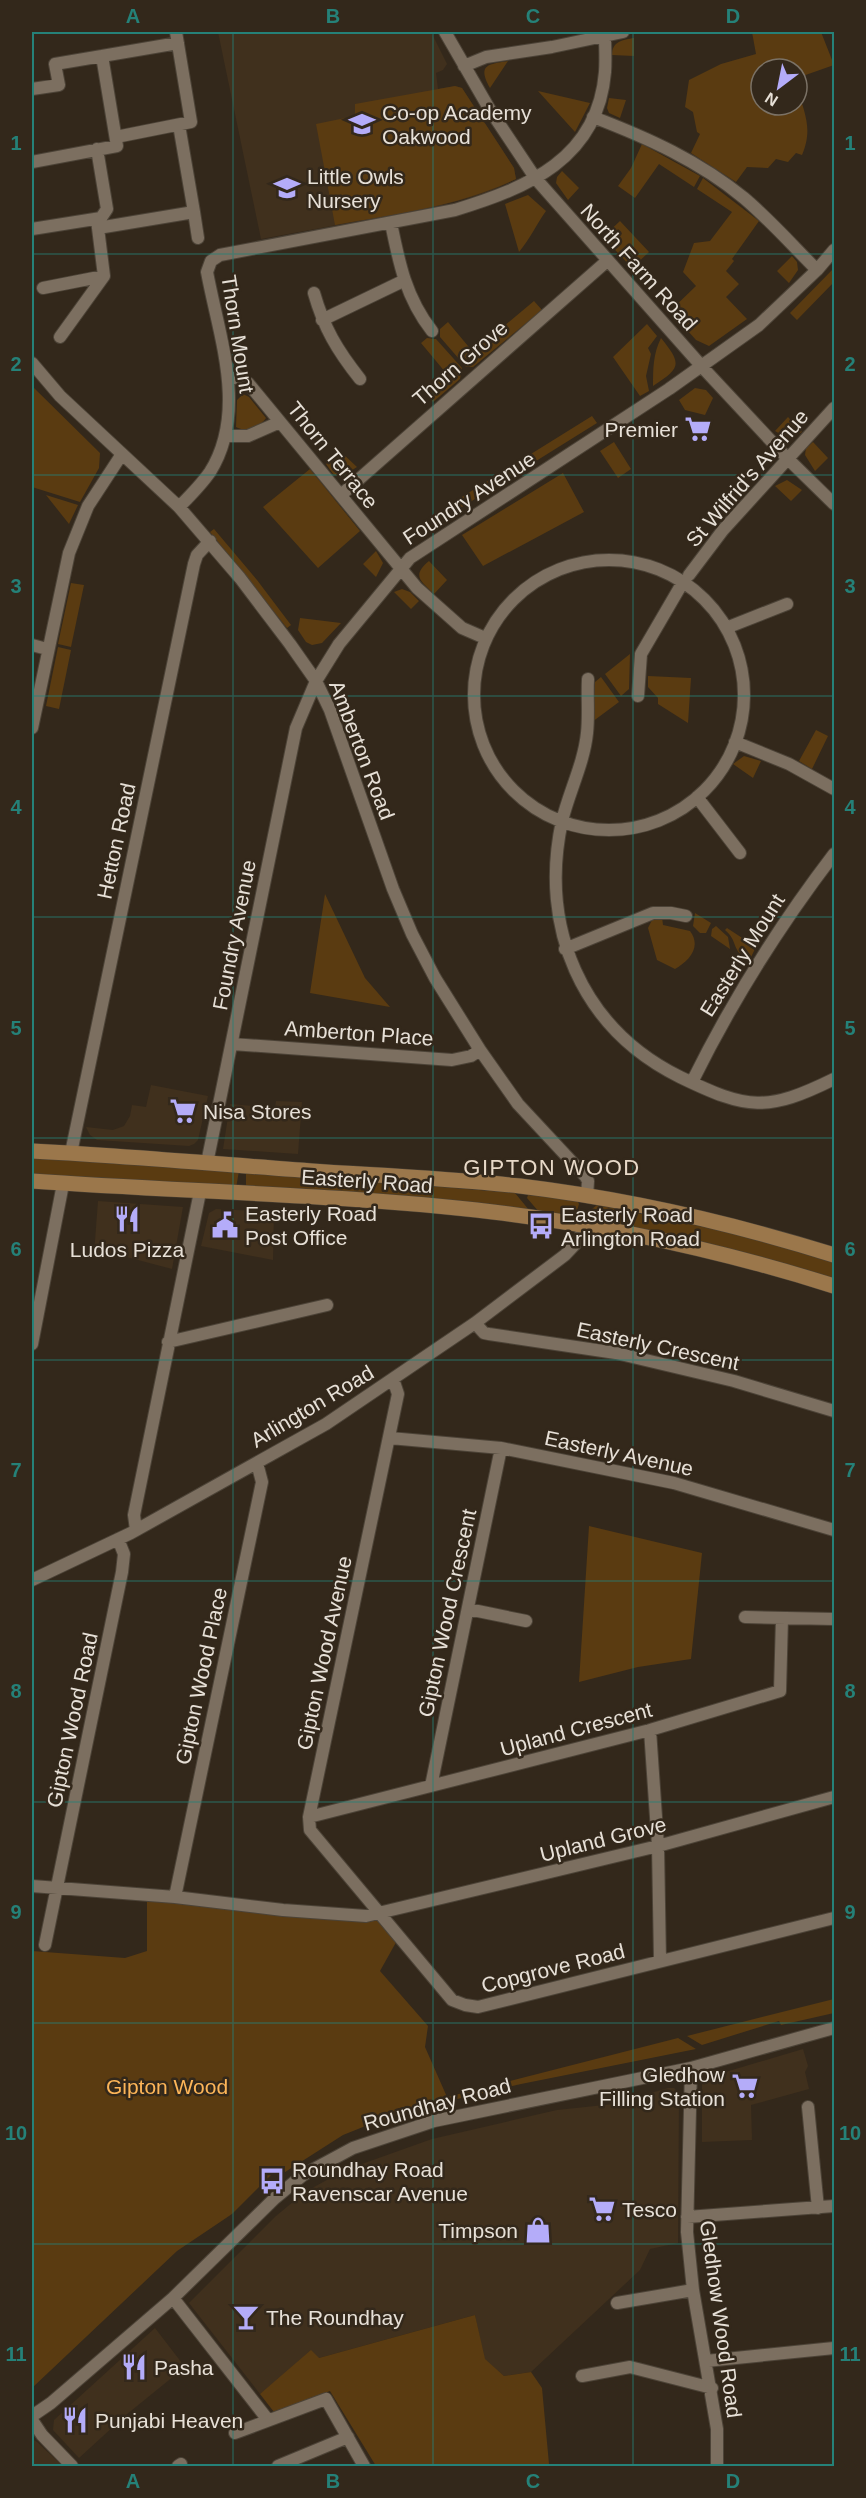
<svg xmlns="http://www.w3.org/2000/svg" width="866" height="2498" font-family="Helvetica,sans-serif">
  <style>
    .built { fill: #40301d }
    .green { fill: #5a3b11 }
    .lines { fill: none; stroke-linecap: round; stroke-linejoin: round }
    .minor-casing { stroke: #4c4337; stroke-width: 14 }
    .major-casing { stroke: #4c4337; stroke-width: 16 }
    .minor { stroke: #7c6f60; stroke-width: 12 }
    .major { stroke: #9b774b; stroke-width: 15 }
    .grid { fill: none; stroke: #258178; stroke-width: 1.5; stroke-opacity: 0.55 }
    .labels { text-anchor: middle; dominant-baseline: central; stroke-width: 5; stroke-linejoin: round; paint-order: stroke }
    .poi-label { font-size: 21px; fill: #e7e0d7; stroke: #33281b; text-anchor: start }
    .street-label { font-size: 21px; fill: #e7e0d7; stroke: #33281b }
    .park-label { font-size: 21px; fill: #fdb558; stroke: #33281b }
    .neighbourhood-label { font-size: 22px; letter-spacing: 1.5px; fill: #e8d9c8; stroke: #33281b }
    .neatline { fill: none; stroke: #258178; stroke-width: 2 }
    .grid-label { font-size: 20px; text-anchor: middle; font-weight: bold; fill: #258178 }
  </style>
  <rect width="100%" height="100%" fill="#33281b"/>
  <path class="built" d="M218,32H431L447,64L443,70L436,73L438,89L455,86L462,88L514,168L516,179L487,193L435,207L261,239Z
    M151,1085L208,1096L198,1140L194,1144L189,1146L97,1140L90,1135L86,1127L113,1130L124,1126L130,1116L132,1105L146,1107Z
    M276,1101L302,1102L298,1154L223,1149L230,1104L275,1108Z
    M98,1201L183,1207L172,1269L123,1256L122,1259L94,1254Z
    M216,1209L274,1212L273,1260L201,1246L209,1213Z
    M803,2049L808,2066L805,2072L809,2089L751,2105L752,2140L702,2142V2079Z
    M668,2088H674L679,2093L678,2243L650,2249L640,2270L531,2372L504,2376L484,2359L475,2315L319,2358L260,2394L189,2303L276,2216L305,2192L345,2170L432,2139L557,2110L614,2104Z
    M155,2328L185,2367L126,2415L79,2458L53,2430L54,2420Z
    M32,2439L37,2442L63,2466H32Z"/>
  <path class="green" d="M752,32H821L834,65L797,78V69H761V105H797V88C805,114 813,129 802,155L796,153L788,162L776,159L768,168L747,167L736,182L691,153L700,134L697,132L693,112L685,107L689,80L721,64L756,54Z
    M634,38V56L612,55C612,41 623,40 634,38Z
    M508,61L490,88C477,65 488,64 508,61Z
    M455,86L462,88L514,168L516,179C459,206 397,214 335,225L316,124L355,116V104Z
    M538,91L590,103L575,132Z
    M609,98L626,100L620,118L609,113L607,108Z
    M642,144L700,176L694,187L659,164L635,198L618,186L631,168Z
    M562,171L579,188L568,200L556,183L557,177Z
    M703,178L759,221L732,259L734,261L726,271L739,284L726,297L747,319L709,346L696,340L670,311L696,286L683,272L694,243L710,241L732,212L697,189Z
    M528,195L546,211C536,225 530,239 519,252L505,204Z
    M620,221L649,252L632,268L603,237Z
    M792,256L797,262L798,270L789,283L777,271Z
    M834,268V282L797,320L790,313Z
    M534,301L542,310L473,367H466L440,337V329L448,322L473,352Z
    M647,324L657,336L648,348L651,354L646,376L649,391L640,396L613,357Z
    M427,338L436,339L462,368L460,379L433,402L424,392L446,373L421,343Z
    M661,338C683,365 680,368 653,386C653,369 653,354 661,338Z
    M32,386L100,453L99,468L80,502L32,487Z
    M695,388L706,390L713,398L705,415L685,410L679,400Z
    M243,394L249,397L266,418C260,427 246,433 236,427L237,400Z
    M592,416L597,423L454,512L449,505Z
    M788,417L802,432L789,439L775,431Z
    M614,442L631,469L618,478L600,451Z
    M813,442L828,458L815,471L805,455L806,448Z
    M341,452L357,467L341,477L333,474L326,464Z
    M310,469L360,531L318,568L263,507Z
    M563,473L584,512L483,566L462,535Z
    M787,480L802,490L791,501L775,486Z
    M46,495L78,505L69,524Z
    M214,529L257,580L291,625L287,628L210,532Z
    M376,551L383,563L376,577L363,564Z
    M429,561L447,580L434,594C421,581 411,576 429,561Z
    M71,583L84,585L71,647L58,644Z
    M402,589L410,592L419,601L411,609L394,592Z
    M300,618L341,623L322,643L312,645L306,642L298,630Z
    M58,647L71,650L59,709L46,706Z
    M630,654L629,689L621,696L605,674Z
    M648,676L691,678L688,723L658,704V698L648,687Z
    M601,677L619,702L592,722L595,682Z
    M816,730L828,736L812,769L799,761Z
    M744,756L761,761L753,778L733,764Z
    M325,894L365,978L390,1007L310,993Z
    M695,913L711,923L706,933H700L693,926Z
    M662,917L663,925L690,931C702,947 689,961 675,969L657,960L648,928L653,918Z
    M716,926L728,937L730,949L711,936L712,929Z
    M727,928L756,947L749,961C730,949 739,942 725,930Z
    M32,1157L239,1171L236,1188L32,1175Z
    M246,1171L515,1193L529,1210L246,1189Z
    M528,1195L577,1200L579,1204L575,1217L539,1212L527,1198Z
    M597,1205L743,1235L834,1262V1279L595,1221L592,1218V1209Z
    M589,1526L702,1553L691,1659L638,1667L579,1682Z
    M147,1895L379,1912L399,1937L380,1971L428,2026L425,2047L447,2097L678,2038L696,2049L521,2084L432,2105L373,2123L343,2135L282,2174L277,2169L232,2214L177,2251L32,2388V1951L125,1958L147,1951Z
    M834,1999V2013L781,2025L779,2021L702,2045L687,2036Z
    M475,2315L485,2359L504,2376L531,2372L542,2388L549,2464L546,2466H376L330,2391L274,2412L260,2394L311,2350L319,2358Z"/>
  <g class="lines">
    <g class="minor-casing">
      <path id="minor" d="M445,32L490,110L536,179L705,370L787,458L834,504
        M464,66L486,57L552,47L623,32
        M32,89L59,85L55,64L102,56
        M593,117C648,138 699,161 744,198C770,220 793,246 817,270
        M116,137L191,122L176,32
        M32,162L117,146L102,56L178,43
        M194,212L198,238
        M391,223C399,263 406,298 432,331
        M98,228L194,212L179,125
        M32,229L101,218L107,209L97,149
        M43,288L104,276
        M314,293C324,328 337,350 360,379
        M322,320L403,281
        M60,337L104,276L97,220
        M32,363L60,396L179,507L240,578L290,644L316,681L330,710L393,889L412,934L435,978L480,1050L518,1104L586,1177L588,1181L587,1196
        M228,379L239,377L248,383L417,588L462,628L485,638
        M226,436H248L280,422
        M341,495L607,261
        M179,507C190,496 201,485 210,472C248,411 219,337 207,272L211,261L220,255L455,210C527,188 598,159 605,72C606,60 605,47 605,35
        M474 695a135 135 0 1 1 270 0a135 135 0 1 1-270 0Z
        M689,575L723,530L834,408
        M726,628L787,604
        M32,645L47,649
        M588,679C587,697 589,715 587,733C584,763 569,792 562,821C539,927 581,1028 680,1077C748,1110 767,1112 834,1079
        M638,696L641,654L683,582
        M32,728L69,553L88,506L122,454
        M735,742L789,764L834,789
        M697,797L740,853
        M565,949L653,913H671L686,916
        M232,1044L452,1060L471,1056L480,1050
        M692,1082C732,1001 779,926 834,854
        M71,1153L194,564L197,555L210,541
        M207,1163L296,728L316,681L339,644L410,558L669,389L759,325L817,270L834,250
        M475,1323L484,1333L489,1334L616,1353L734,1381L834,1411
        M168,1342L327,1305
        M32,1344L63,1184
        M393,1379L398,1394L309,1817L310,1830L452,2000L465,2005L478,2007L834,1918
        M390,1438L501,1448L674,1483L834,1530
        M136,1530L134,1515L200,1192
        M32,1580L131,1533L326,1424L475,1323L565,1255L580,1239L583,1226
        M468,1609L526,1621
        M745,1617L834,1619
        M650,1730L658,1846L660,1961
        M431,1786L501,1448
        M309,1817L650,1730L780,1691L782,1618
        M32,1886L175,1897L283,1910L366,1916L658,1846L834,1797
        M175,1897L262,1482L257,1463
        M45,1945L122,1572L124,1554L118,1539
        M691,2068L687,2232L693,2290L717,2429V2466
        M808,2107L818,2208
        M687,2217L834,2206
        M173,2298L268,2420
        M617,2303L693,2290
        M706,2361L834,2348
        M582,2376L630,2367L712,2388
        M32,2416L51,2403L173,2298L275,2198L303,2175L353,2148L434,2121L691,2068L834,2028
        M32,2420L42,2435L72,2466
        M235,2433L326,2399L364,2466
        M178,2466L181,2464
        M278,2466L348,2437"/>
    </g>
    <g class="major-casing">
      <path id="major" d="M32,1151C130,1156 228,1165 326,1172C391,1176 456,1179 520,1186C627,1199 732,1223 834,1255
        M32,1181C185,1192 340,1194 493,1212C609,1226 723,1251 834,1286"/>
    </g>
    <use href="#minor" class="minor"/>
    <use href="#major" class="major"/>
  </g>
  <path class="grid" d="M233,32V2466M433,32V2466M633,32V2466M32,254H834M32,475H834M32,696H834M32,917H834M32,1138H834M32,1360H834M32,1581H834M32,1802H834M32,2023H834M32,2244H834"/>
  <defs>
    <g id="school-bare" transform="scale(2.07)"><path d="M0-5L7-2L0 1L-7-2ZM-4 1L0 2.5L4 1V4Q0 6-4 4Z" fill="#b4acf9" stroke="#33281b" stroke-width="2.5" paint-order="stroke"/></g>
    <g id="supermarket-bare" transform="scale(2.07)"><path d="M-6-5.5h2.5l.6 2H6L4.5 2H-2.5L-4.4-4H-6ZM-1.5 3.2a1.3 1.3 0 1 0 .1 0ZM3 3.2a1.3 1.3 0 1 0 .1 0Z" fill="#b4acf9" stroke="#33281b" stroke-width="2.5" paint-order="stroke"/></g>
    <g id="restaurant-bare" transform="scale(2.07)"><path d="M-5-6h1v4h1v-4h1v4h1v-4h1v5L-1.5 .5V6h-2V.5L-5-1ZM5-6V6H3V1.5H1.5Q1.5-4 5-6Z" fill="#b4acf9" stroke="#33281b" stroke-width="2.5" paint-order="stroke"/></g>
    <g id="civic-bare" transform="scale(2.07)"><path d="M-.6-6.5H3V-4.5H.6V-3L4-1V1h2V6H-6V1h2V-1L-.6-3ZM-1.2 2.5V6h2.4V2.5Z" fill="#b4acf9" stroke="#33281b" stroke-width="2.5" paint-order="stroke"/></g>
    <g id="bus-bare" transform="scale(2.07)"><path d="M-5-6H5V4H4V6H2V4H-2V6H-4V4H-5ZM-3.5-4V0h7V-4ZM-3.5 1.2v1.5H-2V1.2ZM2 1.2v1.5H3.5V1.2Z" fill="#b4acf9" stroke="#33281b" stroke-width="2.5" paint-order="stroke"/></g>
    <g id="shop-bare" transform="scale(2.07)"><path d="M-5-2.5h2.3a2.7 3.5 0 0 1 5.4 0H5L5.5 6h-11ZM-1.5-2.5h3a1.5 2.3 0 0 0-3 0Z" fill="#b4acf9" stroke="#33281b" stroke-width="2.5" paint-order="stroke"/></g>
    <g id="bar-bare" transform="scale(2.07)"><path d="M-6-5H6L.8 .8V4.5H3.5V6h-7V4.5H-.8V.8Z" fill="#b4acf9" stroke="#33281b" stroke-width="2.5" paint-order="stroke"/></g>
  </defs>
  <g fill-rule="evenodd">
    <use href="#school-bare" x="362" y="124"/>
    <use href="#school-bare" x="287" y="188"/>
    <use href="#supermarket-bare" x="698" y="429"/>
    <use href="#supermarket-bare" x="183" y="1111"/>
    <use href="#restaurant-bare" x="127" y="1219"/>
    <use href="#civic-bare" x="225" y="1225"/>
    <use href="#bus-bare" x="541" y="1226"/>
    <use href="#supermarket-bare" x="745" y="2086"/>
    <use href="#bus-bare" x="272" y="2181"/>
    <use href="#supermarket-bare" x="602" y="2209"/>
    <use href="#shop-bare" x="538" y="2230"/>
    <use href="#bar-bare" x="246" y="2317"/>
    <use href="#restaurant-bare" x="134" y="2367"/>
    <use href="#restaurant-bare" x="75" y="2420"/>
  </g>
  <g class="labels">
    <g class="poi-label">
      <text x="382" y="112">Co-op Academy<tspan x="382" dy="24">Oakwood</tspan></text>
      <text x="307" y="176">Little Owls<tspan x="307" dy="24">Nursery</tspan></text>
      <text x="678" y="429" text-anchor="end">Premier</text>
      <text x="203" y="1111">Nisa Stores</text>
      <text x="245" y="1213">Easterly Road<tspan x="245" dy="24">Post Office</tspan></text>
      <text x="561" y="1214">Easterly Road<tspan x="561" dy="24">Arlington Road</tspan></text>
      <text x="127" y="1249" text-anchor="middle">Ludos Pizza</text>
      <text x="725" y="2074" text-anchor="end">Gledhow<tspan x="725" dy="24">Filling Station</tspan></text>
      <text x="292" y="2169">Roundhay Road<tspan x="292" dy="24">Ravenscar Avenue</tspan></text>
      <text x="622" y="2209">Tesco</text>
      <text x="518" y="2230" text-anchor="end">Timpson</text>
      <text x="266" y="2317">The Roundhay</text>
      <text x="154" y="2367">Pasha</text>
      <text x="95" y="2420">Punjabi Heaven</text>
    </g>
    <g class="street-label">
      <text transform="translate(639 267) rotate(48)">North Farm Road</text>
      <text transform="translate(238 334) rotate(81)">Thorn Mount</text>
      <text transform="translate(460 363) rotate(-41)">Thorn Grove</text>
      <text transform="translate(333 455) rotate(51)">Thorn Terrace</text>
      <text transform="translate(747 478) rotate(-49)">St Wilfrid's Avenue</text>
      <text transform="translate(469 498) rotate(-33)">Foundry Avenue</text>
      <text transform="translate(362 750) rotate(69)">Amberton Road</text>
      <text transform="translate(116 841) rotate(-78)">Hetton Road</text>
      <text transform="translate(234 935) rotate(-79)">Foundry Avenue</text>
      <text transform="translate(742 955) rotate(-58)">Easterly Mount</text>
      <text transform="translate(359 1033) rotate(4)">Amberton Place</text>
      <text transform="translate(367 1181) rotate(4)">Easterly Road</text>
      <text transform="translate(658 1346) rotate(12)">Easterly Crescent</text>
      <text transform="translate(312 1406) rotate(-31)">Arlington Road</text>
      <text transform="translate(619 1453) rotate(12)">Easterly Avenue</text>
      <text transform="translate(447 1613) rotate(-78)">Gipton Wood Crescent</text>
      <text transform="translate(324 1653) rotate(-78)">Gipton Wood Avenue</text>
      <text transform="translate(201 1676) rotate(-78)">Gipton Wood Place</text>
      <text transform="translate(72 1720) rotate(-78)">Gipton Wood Road</text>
      <text transform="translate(576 1729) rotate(-15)">Upland Crescent</text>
      <text transform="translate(603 1839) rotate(-14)">Upland Grove</text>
      <text transform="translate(553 1968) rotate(-14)">Copgrove Road</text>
      <text transform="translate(437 2104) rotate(-15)">Roundhay Road</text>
      <text transform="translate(721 2319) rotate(82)">Gledhow Wood Road</text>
    </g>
    <g class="park-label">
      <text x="167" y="2086">Gipton Wood</text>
    </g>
    <g class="neighbourhood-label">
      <text x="552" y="1167">GIPTON WOOD</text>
    </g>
  </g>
  <rect width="866" height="2498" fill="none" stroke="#33281b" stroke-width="66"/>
  <g transform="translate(779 87) rotate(212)"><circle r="28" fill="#33281b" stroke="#7b7266" stroke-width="1.5"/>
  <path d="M0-4.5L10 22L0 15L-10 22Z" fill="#b4acf9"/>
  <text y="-9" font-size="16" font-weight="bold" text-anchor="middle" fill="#e7e0d7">N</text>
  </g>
  <rect x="33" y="33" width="800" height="2432" class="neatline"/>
  <g class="grid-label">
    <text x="133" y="23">A</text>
    <text x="333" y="23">B</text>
    <text x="533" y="23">C</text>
    <text x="733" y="23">D</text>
    <text x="16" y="150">1</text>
    <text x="850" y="150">1</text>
    <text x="16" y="371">2</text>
    <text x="850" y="371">2</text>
    <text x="16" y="593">3</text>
    <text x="850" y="593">3</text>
    <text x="16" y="814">4</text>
    <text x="850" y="814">4</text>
    <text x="16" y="1035">5</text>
    <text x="850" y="1035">5</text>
    <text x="16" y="1256">6</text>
    <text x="850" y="1256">6</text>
    <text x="16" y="1477">7</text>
    <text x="850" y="1477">7</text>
    <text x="16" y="1698">8</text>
    <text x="850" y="1698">8</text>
    <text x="16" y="1919">9</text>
    <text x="850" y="1919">9</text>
    <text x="16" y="2140">10</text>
    <text x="850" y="2140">10</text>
    <text x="16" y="2361">11</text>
    <text x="850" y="2361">11</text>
    <text x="133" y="2488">A</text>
    <text x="333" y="2488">B</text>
    <text x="533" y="2488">C</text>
    <text x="733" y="2488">D</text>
  </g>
</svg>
